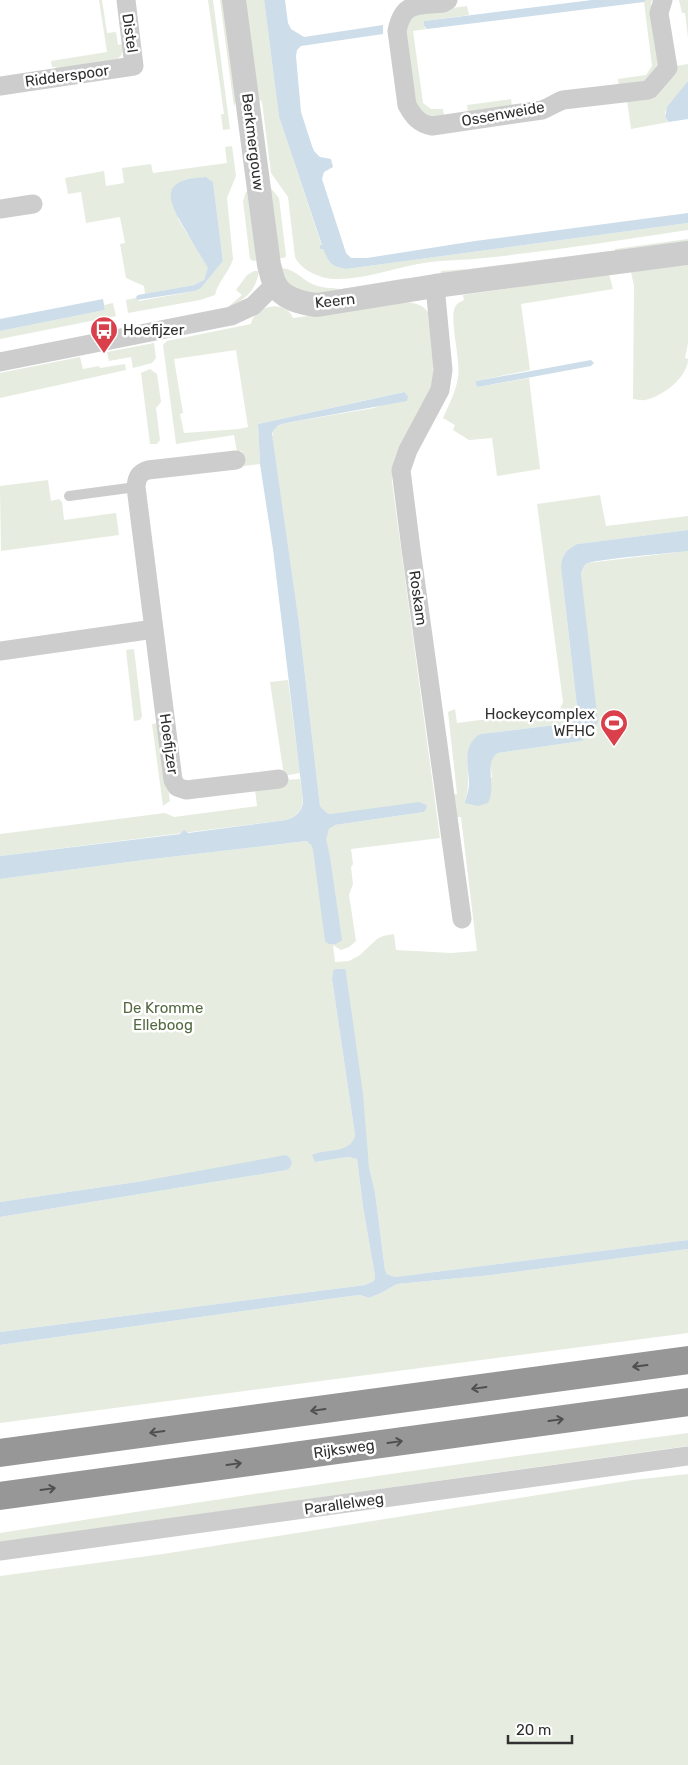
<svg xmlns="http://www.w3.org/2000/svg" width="688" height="1765" font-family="Rubik,sans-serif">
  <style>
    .green { fill: #e6ecdf; fill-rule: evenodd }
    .water { fill: #cddeea }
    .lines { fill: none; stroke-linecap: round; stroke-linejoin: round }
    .service { stroke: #cdcdcd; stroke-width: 10 }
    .minor { stroke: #cdcdcd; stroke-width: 19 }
    .tertiary { stroke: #cdcdcd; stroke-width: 24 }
    .motorway { stroke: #979797; stroke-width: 28 }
    .oneway { stroke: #4f4f4f }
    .labels { text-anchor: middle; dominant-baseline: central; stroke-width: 5; stroke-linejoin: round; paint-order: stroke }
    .street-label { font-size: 15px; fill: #303030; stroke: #fff }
    .poi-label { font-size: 15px; fill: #303030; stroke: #fff; text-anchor: start }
    .park-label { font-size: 15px; fill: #536940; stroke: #fff }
  </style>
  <rect width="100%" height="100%" fill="#fff"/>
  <path class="green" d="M99,0H102L107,33L116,32L118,45L123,44C123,51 123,55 117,59L57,70L56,67H52L51,61L107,52Z
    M208,0H213L230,129L223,130L221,114H224Z
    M220,0H225L237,97L234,107Z
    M244,0H264L279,117L323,249C329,263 330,266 346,269L688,223V230C620,240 552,251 484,258C466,260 448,260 431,262C398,266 366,280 333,279C319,278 301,270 295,257L288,197L271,173L262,102L256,97Z
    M646,0H653L651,2L660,65L645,83L619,87L618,79L646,75L652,66L644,2Z
    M688,0V38L685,13H682L679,0Z
    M467,6L469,15L424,21V27L427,29L413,31L423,103L431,109H443L444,116H427L417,108L405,31L409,19L421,12Z
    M688,64V81L665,112V117L669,122L631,129L627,100L634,99L637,101L653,99L675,71L676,66Z
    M511,99L512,107L468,113L467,105Z
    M232,146L236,176L227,198L233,259C229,273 218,281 215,295L200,300L128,313L126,300L136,298L139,301L195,291L201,288L223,261L213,182L205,177L184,180L178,219L209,269L204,280L194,285L145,294L144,286L126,278L120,244L125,243L120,217L86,223L81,192L68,194L65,178L104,171L106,186L124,183L122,168L151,164L153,173L227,163L225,147Z
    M270,187L279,198L286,256L284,258H279Z
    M248,191L258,260L253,261L250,259L243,201L246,192Z
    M688,239V243L615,253V249Z
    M610,251L611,253L440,274L441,271L468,269Z
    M688,265V343L685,358L688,359C688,377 662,397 645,400C642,401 637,399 633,399L634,286L631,272Z
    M280,268C294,268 300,278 312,284C321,288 331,288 341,289L407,278L408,282L313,297L288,287Z
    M254,271H259C256,291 244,301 227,308L242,295L236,290L247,275Z
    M609,274L613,289L521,304L530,370L476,381L478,387L529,378L540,469L497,476L492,438L469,440L453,430L455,425L443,418C449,404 456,392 458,377C461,359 449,320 455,307C457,303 460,302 464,300L463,295Z
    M406,302C414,303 425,305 429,314C431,319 430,325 431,330C433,351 435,369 431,390L392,469V482L440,838L351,849L353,864L351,867L353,884L349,895L356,941L349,947L341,950L333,945L335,962L349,961L360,955L377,939L383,936L394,934L396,950L451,953L477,951L461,817H455L452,795L457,794L448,712L455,709L457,723L552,711L560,709L563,702L537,504L600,495L606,526L688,516V530L577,544C567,549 561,556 561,568L578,715L572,723L480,734C458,751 474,778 465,800L492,777C491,767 488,759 498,753L582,741L581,575L584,567L587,563L688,551V1240L395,1277L387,1274L385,1270L375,1192L369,1167L346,972L344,969L333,970L332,979L355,1135C351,1151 329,1156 315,1162L348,1157L357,1159L363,1207L375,1276L374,1281L365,1285L0,1332V1217L287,1170L290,1168L143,1181L0,1202V879L144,860L325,839L329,829L335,825L424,812L331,814L327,813L320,806L299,623L272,437L274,428L286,423L374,408L408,396L403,392L258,424L260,464L244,466L242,451L237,452L234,435L176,444L163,345L167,341L251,324C254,306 285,298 293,318ZM236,350L248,427L239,429L184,433L180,414L183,413L174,359Z
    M113,303L116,316L0,339V331L105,310L104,305Z
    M154,343L156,358L152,363L133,368L131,357L109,361L107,352Z
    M80,357L83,369L99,366L100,368L125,364L126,370L0,398V373Z
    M150,369L157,374L161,402L156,408L160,440L157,444H150L141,373Z
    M48,480L51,501L59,499L62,502L64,520L116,513L119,535L1,551L0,486Z
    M134,649L142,716L140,720L134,721L126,650Z
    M288,680L300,773L284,776L270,682Z
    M159,723L170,801L163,806L152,724Z
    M300,779C303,797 308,813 286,820L0,856V834L165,813L174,817L257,806L255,789L284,780Z
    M688,1249V1333L0,1423V1345L351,1296L360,1295L369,1298L381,1293L397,1284L492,1275Z
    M688,1433V1446L0,1542V1533C229,1497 458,1463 688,1433Z
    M688,1474V1765H0V1576L163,1554L633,1480Z"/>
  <path class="water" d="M264,0H285L288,23L291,29L304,37L383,25V34L301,46L297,50L296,56L301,112L312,146L314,151L320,157L331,159L333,167L324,172L322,179L346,253L351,258H367L475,241L688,213V223L346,269C330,266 329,263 323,249H320V245H322L279,117Z
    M592,0H646L644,2L427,29L424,26V21Z
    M688,81V119L669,122L665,117L667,107Z
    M206,177L213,182L223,261L201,288L195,291L137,300L136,297L138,295L194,285L204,280L208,268C201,256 193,244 186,231C167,200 158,179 206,177Z
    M103,299L105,310L0,331V319Z
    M591,360L594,363L591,366L478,387L476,385V381Z
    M404,392L408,396L407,401L286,423C279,425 275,426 272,434L299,623L320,806L327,813L331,814L419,802L426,805L427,807L424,812L335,825L329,829L326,839L330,857L342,940C337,945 329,946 325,941L313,850L312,846L307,841L144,860L0,879V856L180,834L184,830L188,833L286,820C296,817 303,811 303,800L273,549L260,464L258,424Z
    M688,530V551C673,553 594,559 586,564C583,567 582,571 581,575L598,722L582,741L498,753C483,762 497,787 488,803L478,806L465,803C466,796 469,791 469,784C469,767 461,746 480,734L572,723L578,715L561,568C561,556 566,550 577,544Z
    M336,969H345L346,972L363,1094L369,1167L375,1192L385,1270L387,1274L395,1277L688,1240V1249L492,1275L397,1284L381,1293L369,1298L360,1295L351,1296L0,1345V1332L365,1285L374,1281L375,1276L363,1207L357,1159L348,1157L315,1162L312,1155C326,1148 350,1155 355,1135L332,979L333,970Z
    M286,1155L290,1158L292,1162L290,1168L287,1170L0,1217V1202L143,1181Z"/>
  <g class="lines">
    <path class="service" d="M69,496L136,487"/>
    <path class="minor" d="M448,0L443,3C417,6 403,1 397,31L407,105C413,116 419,124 432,126L542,110C550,107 555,103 563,100L649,90L668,68L659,13L663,0
      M0,86L134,66L126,0
      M0,209L33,204
      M435,286L443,370L440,390L408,450L401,470L411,549L462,919
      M0,362L231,316L253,306L275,284
      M236,460L148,470C139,473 137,477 136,487L173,780L177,787L186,790L279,779
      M0,651L154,629
      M0,1551L688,1456"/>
    <path class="tertiary" d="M234,0L269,265C271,271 272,279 275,284C282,299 302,303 317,305L435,286L688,253"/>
    <path class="motorway" d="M0,1453L688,1360
      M0,1496L688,1402"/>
  </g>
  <defs><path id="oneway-shaft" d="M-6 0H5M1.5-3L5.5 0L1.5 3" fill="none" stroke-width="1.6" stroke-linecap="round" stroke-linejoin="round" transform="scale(1.25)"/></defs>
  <g class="oneway">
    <use href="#oneway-shaft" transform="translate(640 1366) rotate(173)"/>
    <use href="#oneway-shaft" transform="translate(479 1388) rotate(172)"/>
    <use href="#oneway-shaft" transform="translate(318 1410) rotate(172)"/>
    <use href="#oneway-shaft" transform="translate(556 1420) rotate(-8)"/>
    <use href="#oneway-shaft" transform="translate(157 1432) rotate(172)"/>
    <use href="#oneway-shaft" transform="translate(395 1442) rotate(-8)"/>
    <use href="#oneway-shaft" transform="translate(234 1464) rotate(-8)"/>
    <use href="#oneway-shaft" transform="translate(48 1489) rotate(-8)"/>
  </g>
  <defs>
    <g id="bus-pin" transform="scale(1.4375)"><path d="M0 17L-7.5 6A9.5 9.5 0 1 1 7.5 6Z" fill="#d9404b" stroke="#fff"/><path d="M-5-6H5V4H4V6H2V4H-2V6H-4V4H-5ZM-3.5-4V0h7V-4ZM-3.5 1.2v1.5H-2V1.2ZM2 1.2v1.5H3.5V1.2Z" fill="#fff"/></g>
    <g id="stadium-pin" transform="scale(1.4375)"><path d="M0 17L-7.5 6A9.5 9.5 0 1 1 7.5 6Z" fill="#d9404b" stroke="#fff"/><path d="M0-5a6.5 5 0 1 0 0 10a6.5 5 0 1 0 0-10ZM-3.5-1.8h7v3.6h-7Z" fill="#fff"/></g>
  </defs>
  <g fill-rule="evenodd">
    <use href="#bus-pin" x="104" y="330"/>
    <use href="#stadium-pin" x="614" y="723"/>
  </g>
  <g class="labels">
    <g class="street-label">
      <text transform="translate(130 33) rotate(82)">Distel</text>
      <text transform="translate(67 76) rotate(-8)">Ridderspoor</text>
      <text transform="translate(503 114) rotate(-10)">Ossenweide</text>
      <text transform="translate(253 142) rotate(83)">Berkmergouw</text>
      <text transform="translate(335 301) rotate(-6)">Keern</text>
      <text transform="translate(418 598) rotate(82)">Roskam</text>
      <text transform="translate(169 744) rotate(82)">Hoefijzer</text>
      <text transform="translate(344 1449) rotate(-8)">Rijksweg</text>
      <text transform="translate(344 1504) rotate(-8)">Parallelweg</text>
    </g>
    <g class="poi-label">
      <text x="123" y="330">Hoefijzer</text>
      <text x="595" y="714" text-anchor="end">Hockeycomplex<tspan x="595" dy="17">WFHC</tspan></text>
    </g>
    <g class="park-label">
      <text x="163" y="1008">De Kromme<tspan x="163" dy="17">Elleboog</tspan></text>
    </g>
  </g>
  <path d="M508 1735v8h64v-8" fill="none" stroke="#303030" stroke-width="2.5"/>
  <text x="516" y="1735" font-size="15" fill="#303030" stroke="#ffffff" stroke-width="4" paint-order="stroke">20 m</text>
</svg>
